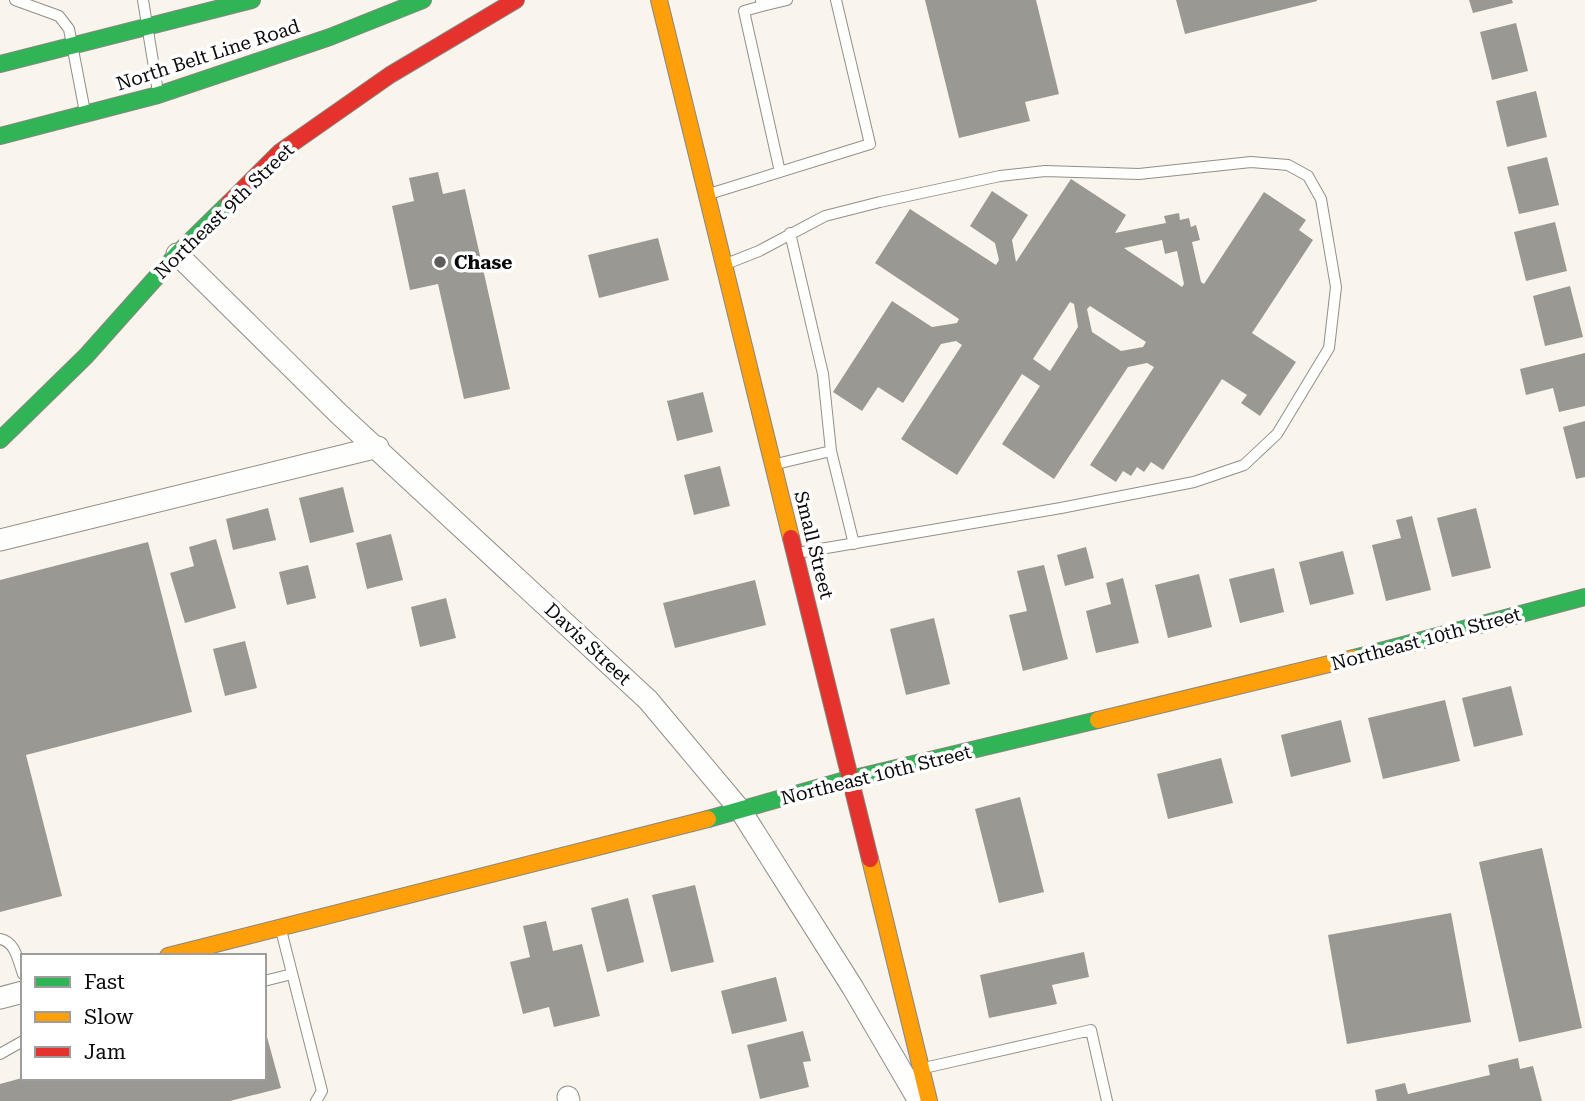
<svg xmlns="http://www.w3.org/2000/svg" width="1585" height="1101" font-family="'Roboto Serif',serif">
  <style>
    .building { fill: #9a9893; fill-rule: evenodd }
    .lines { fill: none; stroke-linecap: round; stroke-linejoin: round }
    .lane-casing { stroke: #918f8b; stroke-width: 12 }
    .street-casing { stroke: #918f8b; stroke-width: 23 }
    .fast-casing { stroke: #888682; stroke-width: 18 }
    .slow-casing { stroke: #888682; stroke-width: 18 }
    .jam-casing { stroke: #888682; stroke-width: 18 }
    .lane { stroke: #fefefc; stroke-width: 10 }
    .street { stroke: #fefefc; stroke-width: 21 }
    .fast { stroke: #30b455; stroke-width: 16 }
    .slow { stroke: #ff9f0a; stroke-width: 16 }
    .jam { stroke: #e5322d; stroke-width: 16 }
    .poi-dot { fill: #5d5c58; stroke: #fff; stroke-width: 2.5 }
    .labels { text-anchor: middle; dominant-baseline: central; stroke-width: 7; stroke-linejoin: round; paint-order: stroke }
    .street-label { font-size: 19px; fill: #090909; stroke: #fff }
    .poi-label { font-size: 19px; font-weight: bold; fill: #090909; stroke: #fff; text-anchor: start }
  </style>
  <rect width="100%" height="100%" fill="#f9f5ec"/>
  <path class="building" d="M925,0H1036L1059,94L1025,102L1030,121L959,138Z
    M1176,0H1317V1L1185,34Z
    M1469,0H1512L1513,3L1473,13Z
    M1516,23L1528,71L1492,80L1480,32Z
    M1536,91L1547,137L1507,147L1496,101Z
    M1547,157L1559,205L1519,214L1507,167Z
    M438,172L443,194L465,189L510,389L464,399L438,284L410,290L392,206L414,201L409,178Z
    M1071,179L1126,215L1115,233L1166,223L1164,216L1179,213L1180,220L1189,218L1191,227L1196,225L1200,240L1192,242L1201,282L1204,284L1264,192L1306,220L1299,230L1313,240L1252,333L1296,362L1260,416L1241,403L1247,395L1222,379L1163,470L1151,462L1144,472L1137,467L1131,476L1123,471L1116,482L1090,465L1154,367L1147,363L1128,367L1054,479L1002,444L1040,386L1022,374L957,475L901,439L962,345L956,341L941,344L903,403L878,387L862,411L833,392L892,301L932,327L957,323L959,319L875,263L910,209L996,265L999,260L995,243L970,226L992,191L1028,215L1012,240L1016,262ZM1162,240L1165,254L1177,251L1184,284L1182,287L1124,248ZM1070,302L1074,304L1078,327L1050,371L1033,359ZM1090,306L1146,342L1143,347L1121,351L1092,332L1087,309Z
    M1555,222L1567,271L1526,281L1514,232Z
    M658,238L669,280L599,298L588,255Z
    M1570,286L1583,337L1545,346L1533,296Z
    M1585,353V406L1559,412L1553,388L1526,395L1520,369Z
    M703,392L713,432L677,441L667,401Z
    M1585,421V477L1576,479L1563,427Z
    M720,466L730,506L694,515L684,475Z
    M343,487L354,532L310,543L299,498Z
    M268,508L276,540L233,550L226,519Z
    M1476,508L1491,568L1452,577L1437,518Z
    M1412,516L1431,590L1386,601L1372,545L1401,538L1396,520Z
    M391,534L403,580L367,589L356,543Z
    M216,539L236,608L185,623L170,573L194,566L189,547Z
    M148,542L192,712L26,755L62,896L0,912V580Z
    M1086,547L1094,578L1065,586L1057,555Z
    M1343,551L1354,594L1310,605L1299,562Z
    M308,565L316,598L287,605L279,572Z
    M1044,565L1068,659L1023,671L1009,615L1027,611L1017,571Z
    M1274,568L1284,612L1240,623L1229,579Z
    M1199,574L1212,627L1168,638L1155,585Z
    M1123,578L1139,643L1096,653L1086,611L1111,604L1106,583Z
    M755,580L766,625L675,648L663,603Z
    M446,598L456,638L420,647L411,607Z
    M934,618L950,684L906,695L890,629Z
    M245,641L257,688L225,696L213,649Z
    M1511,686L1523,735L1474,747L1462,698Z
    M1445,700L1460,761L1383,779L1368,718Z
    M1341,720L1351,762L1291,777L1281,735Z
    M1221,758L1233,803L1168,819L1157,774Z
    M1020,797L1044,892L999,903L975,809Z
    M1542,848L1582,1028L1519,1042L1479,862Z
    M695,885L714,962L671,972L652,895Z
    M628,898L644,962L607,972L591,908Z
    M1451,913L1471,1022L1347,1044L1328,935Z
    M546,921L553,951L582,944L600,1016L554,1027L549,1007L523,1014L510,962L530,957L523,926Z
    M1084,952L1089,977L1052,985L1057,1004L989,1018L980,975Z
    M776,977L787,1021L732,1034L721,991Z
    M264,1026L281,1088L230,1101H0V1084L22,1078H264Z
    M803,1031L811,1061L803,1062L809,1087L760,1099L747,1045Z
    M1518,1058L1520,1069L1533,1066L1542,1101H1377L1375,1090L1405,1083L1408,1094L1490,1075L1488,1065Z"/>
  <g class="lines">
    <g class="lane-casing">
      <path id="lane" d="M15,0L59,16L69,29L85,112
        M143,0L158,92
        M761,0L762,6L787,0
        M762,6L744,11L780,172
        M709,194L870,144L836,0
        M790,233L823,374L831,451L854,544
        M726,264L759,251L825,216L880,202L1000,176L1045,171L1139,174L1251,162L1288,165L1308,176L1321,199L1336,287L1329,348L1277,434L1244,465L1194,482L1061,508L797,553
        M776,464L831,451
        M281,930L322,1091L316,1101
        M0,939C16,942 18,961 23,974
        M264,981L292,974
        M0,1054L23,1041
        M924,1068L1091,1030L1107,1101"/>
    </g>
    <g class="street-casing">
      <path id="street" d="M177,254L339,414L648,700L741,811L853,988L919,1101
        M0,540L378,447
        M0,998L23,992
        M568,1097L569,1101"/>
    </g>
    <g class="fast-casing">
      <path id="fast" d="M0,64L252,0
        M0,136L158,95L330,37L423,0
        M0,440L86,356L177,254L229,203
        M1354,658L1585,597
        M708,819L842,781L1098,720"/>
    </g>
    <g class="slow-casing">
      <path id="slow" d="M659,0L791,538
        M1098,720L1354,658
        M870,859L929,1101
        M168,956L708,819"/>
    </g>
    <g class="jam-casing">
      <path id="jam" d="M229,203L280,152L390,75L516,0
        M791,538L870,859"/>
    </g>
    <use href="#lane" class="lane"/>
    <use href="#street" class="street"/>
    <use href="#fast" class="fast"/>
    <use href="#slow" class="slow"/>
    <use href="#jam" class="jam"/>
  </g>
  <circle class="poi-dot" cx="440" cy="262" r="7"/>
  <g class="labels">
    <g class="street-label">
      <text transform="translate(208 55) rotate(-18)">North Belt Line Road</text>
      <text transform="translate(224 211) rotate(-44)">Northeast 9th Street</text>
      <text transform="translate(814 545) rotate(76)">Small Street</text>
      <text transform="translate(1426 639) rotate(-15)">Northeast 10th Street</text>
      <text transform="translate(588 644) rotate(43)">Davis Street</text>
      <text transform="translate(876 775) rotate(-14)">Northeast 10th Street</text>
    </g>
    <g class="poi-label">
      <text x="454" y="262">Chase</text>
    </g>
  </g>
  <rect x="21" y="954" width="245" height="126" fill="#ffffff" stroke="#9d9d9d" stroke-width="2"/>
  <rect x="35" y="977" width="35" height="10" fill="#30b455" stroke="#9d9d9d" stroke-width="2"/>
  <text x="84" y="989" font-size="21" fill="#090909">Fast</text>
  <rect x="35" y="1012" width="35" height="10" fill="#ff9f0a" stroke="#9d9d9d" stroke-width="2"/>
  <text x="84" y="1024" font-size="21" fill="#090909">Slow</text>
  <rect x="35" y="1047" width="35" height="10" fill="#e5322d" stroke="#9d9d9d" stroke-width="2"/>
  <text x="84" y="1059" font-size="21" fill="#090909">Jam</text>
</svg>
